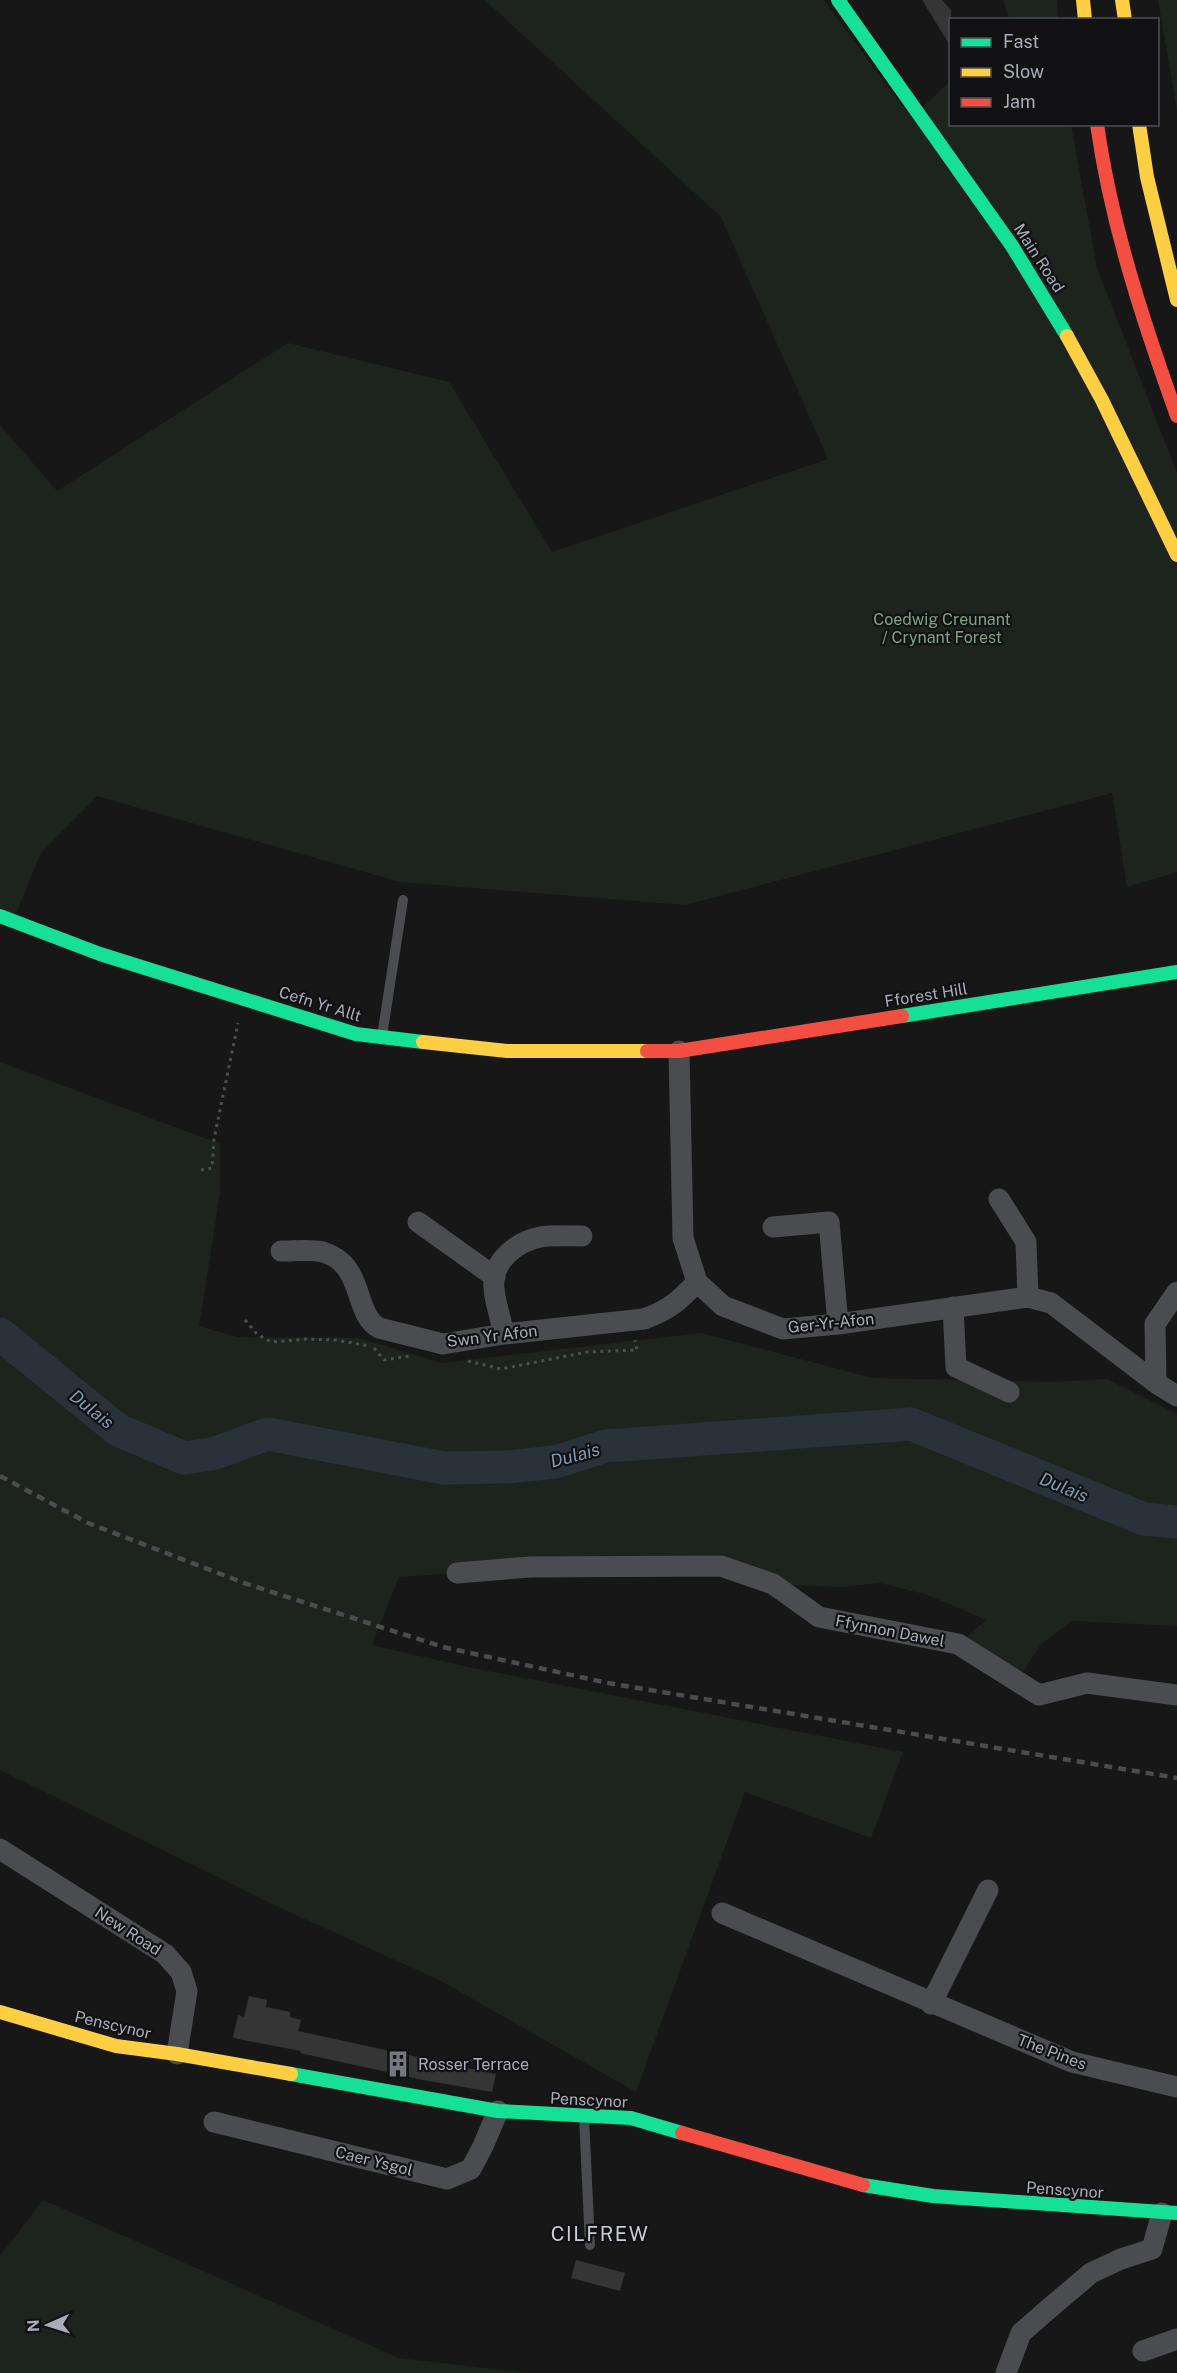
<svg xmlns="http://www.w3.org/2000/svg" width="1177" height="2373" font-family="'Public Sans',sans-serif">
  <style>
    .green { fill: #1d241e }
    .lines { fill: none; stroke-linecap: round; stroke-linejoin: round }
    .river { stroke: #2a3239; stroke-width: 33 }
    .building { fill: #353536 }
    .path { stroke: #4d4e52; stroke-width: 3; stroke-dasharray: 3 4.5; stroke-linecap: butt }
    .lane { stroke: #4b4c50; stroke-width: 10 }
    .street { stroke: #4b4c50; stroke-width: 21 }
    .fast { stroke: #16e098; stroke-width: 14 }
    .slow { stroke: #ffcf43; stroke-width: 14 }
    .jam { stroke: #f24e42; stroke-width: 14 }
    .rail { stroke: #4b4c4f; stroke-width: 4.5; stroke-dasharray: 8 6; stroke-linecap: butt }
    .labels { text-anchor: middle; dominant-baseline: central; stroke-width: 4.5; stroke-linejoin: round; paint-order: stroke }
    .street-label { font-size: 16px; fill: #a8adb8; stroke: #111113 }
    .park-label { font-size: 16px; fill: #7fa381; stroke: #111113 }
    .poi-label { font-size: 16px; fill: #a8adb8; stroke: #111113; text-anchor: start }
    .water-label { font-size: 18px; font-style: italic; fill: #7f9bb3; stroke: #111113 }
    .quarter-label { font-size: 20px; letter-spacing: 1.5px; fill: #c9ccd4; stroke: #111113 }
  </style>
  <rect width="100%" height="100%" fill="#171717"/>
  <path class="green" d="M485,0H824L911,118L950,81V124L1071,125L1097,268L1177,473V872L1127,887L1112,793L685,905L400,882L97,796L41,853L15,916L0,911V425L57,491L288,343L449,382L552,552L828,459L721,217Z
    M1003,0H1057L1058,19H1009Z
    M1158,0H1177V111Z
    M0,1062L220,1144V1194L199,1326L237,1337L358,1338L442,1363L701,1333L873,1378L1052,1382L1107,1379L1177,1414V1626L1072,1621L1041,1644L1017,1681L958,1644L986,1620L928,1595L880,1583L841,1587L773,1584L721,1566L457,1573L399,1577L372,1645L468,1667L903,1752L871,1838L745,1792L636,2092L439,1980L272,1904L0,1770Z
    M43,2200L399,2358L528,2373H0V2256Z"/>
  <g class="lines">
    <path class="river" d="M0,1334L118,1430L184,1458L212,1454L268,1434L444,1468L506,1467L555,1462L606,1446L911,1424L1144,1519L1177,1522"/>
  </g>
  <path class="building" d="M922,0H942L951,10V47Z
    M249,1996L267,2000L266,2007L290,2012V2017L301,2020L298,2031L496,2074L492,2092L423,2080L300,2053L301,2051L233,2038L238,2015L244,2017Z
    M576,2260L625,2273L620,2291L571,2278Z"/>
  <g class="lines">
    <path class="path" d="M201,1170L212,1168L214,1139L238,1023
      M245,1320L257,1334L271,1342L307,1339L336,1340L369,1346
      M374,1348L384,1360L410,1356
      M468,1361L501,1369L587,1352L637,1350L635,1340"/>
    <path class="lane" d="M382,1036L403,900
      M584,2117L590,2245"/>
    <path class="street" d="M679,1051L683,1238L697,1282L723,1306L783,1329L838,1324L1028,1297L1051,1303L1156,1383L1177,1396
      M999,1199L1026,1242L1028,1297
      M418,1222L495,1277
      M773,1227L829,1222L838,1324
      M281,1251C294,1251 311,1249 323,1252C365,1264 353,1314 379,1328L443,1344L504,1334L644,1319C669,1310 679,1301 697,1282
      M953,1307L956,1367L1009,1392
      M504,1334C501,1319 495,1303 494,1288C491,1262 516,1242 540,1237C553,1235 568,1236 582,1236
      M1156,1383L1155,1324L1177,1292
      M457,1573L530,1567L721,1566L773,1584L819,1617L958,1644L1039,1695L1087,1683L1177,1695
      M0,1849L165,1954L181,1972L187,1991L177,2054
      M722,1913L1072,2062L1177,2087
      M931,2004L988,1890
      M214,2122L447,2179L471,2169L483,2146L498,2111
      M1143,2351L1177,2339
      M1006,2373L1021,2333L1045,2312L1091,2273L1121,2259L1152,2249L1162,2213"/>
    <path class="fast" d="M838,0L1012,246L1067,336
      M0,916L100,954L356,1034L423,1042
      M902,1016L1177,972
      M291,2074L498,2111L631,2118L682,2133
      M863,2185L933,2196L1177,2213"/>
    <path class="slow" d="M1083,0L1085,20
      M1122,0L1125,20
      M1139,124L1147,177L1177,300
      M1067,336L1102,400L1177,555
      M423,1042L507,1051H647
      M0,2012L116,2046L177,2054L291,2074"/>
    <path class="jam" d="M1097,124C1111,224 1143,321 1177,416
      M647,1051H679L902,1016
      M682,2133L863,2185"/>
    <path class="rail" d="M0,1476L88,1523L244,1583L443,1647L608,1683L1177,1778"/>
  </g>
  <defs>
    <g id="building-bare" transform="scale(2.07)"><path d="M-4-6H4V6H1V3H-1V6H-4ZM-2.5-4.3h1.7v1.8h-1.7ZM.8-4.3h1.7v1.8H.8ZM-2.5-1h1.7V.8h-1.7ZM.8-1h1.7V.8H.8Z" fill="#757880" stroke="#111113" stroke-width="2.5" paint-order="stroke"/></g>
  </defs>
  <g fill-rule="evenodd">
    <use href="#building-bare" x="398" y="2064"/>
  </g>
  <g class="labels">
    <g class="street-label">
      <text transform="translate(1039 258) rotate(57)">Main Road</text>
      <text transform="translate(926 995) rotate(-9)">Fforest Hill</text>
      <text transform="translate(320 1004) rotate(17)">Cefn Yr Allt</text>
      <text transform="translate(831 1323) rotate(-6)">Ger-Yr-Afon</text>
      <text transform="translate(492 1336) rotate(-7)">Swn Yr Afon</text>
      <text transform="translate(890 1631) rotate(11)">Ffynnon Dawel</text>
      <text transform="translate(128 1931) rotate(33)">New Road</text>
      <text transform="translate(113 2025) rotate(13)">Penscynor</text>
      <text transform="translate(1052 2052) rotate(21)">The Pines</text>
      <text transform="translate(589 2100) rotate(3)">Penscynor</text>
      <text transform="translate(374 2161) rotate(14)">Caer Ysgol</text>
      <text transform="translate(1065 2190) rotate(4)">Penscynor</text>
    </g>
    <g class="park-label">
      <text x="942" y="619">Coedwig Creunant<tspan x="942" dy="18">/ Crynant Forest</tspan></text>
    </g>
    <g class="poi-label">
      <text x="418" y="2064">Rosser Terrace</text>
    </g>
    <g class="water-label">
      <text transform="translate(92 1409) rotate(39)">Dulais</text>
      <text transform="translate(575 1455) rotate(-15)">Dulais</text>
      <text transform="translate(1064 1487) rotate(22)">Dulais</text>
    </g>
    <g class="quarter-label">
      <text x="600" y="2234">CILFREW</text>
    </g>
  </g>
  <rect x="949" y="18" width="210" height="108" fill="#111113" stroke="#4d4f55" stroke-width="1.5"/>
  <rect x="961" y="38" width="30" height="9" fill="#16e098" stroke="#4d4f55" stroke-width="1.5"/>
  <text x="1003" y="48" font-size="18" fill="#a8adb8">Fast</text>
  <rect x="961" y="68" width="30" height="9" fill="#ffcf43" stroke="#4d4f55" stroke-width="1.5"/>
  <text x="1003" y="78" font-size="18" fill="#a8adb8">Slow</text>
  <rect x="961" y="98" width="30" height="9" fill="#f24e42" stroke="#4d4f55" stroke-width="1.5"/>
  <text x="1003" y="108" font-size="18" fill="#a8adb8">Jam</text>
  <g transform="translate(48 2325) rotate(267)" stroke="#111113" stroke-width="4.5" paint-order="stroke">
  <path d="M0-4.5L10 22L0 15L-10 22Z" fill="#a8adb8"/>
  <text y="-9" font-size="16" font-weight="bold" text-anchor="middle" fill="#a8adb8">N</text>
  </g>
</svg>
